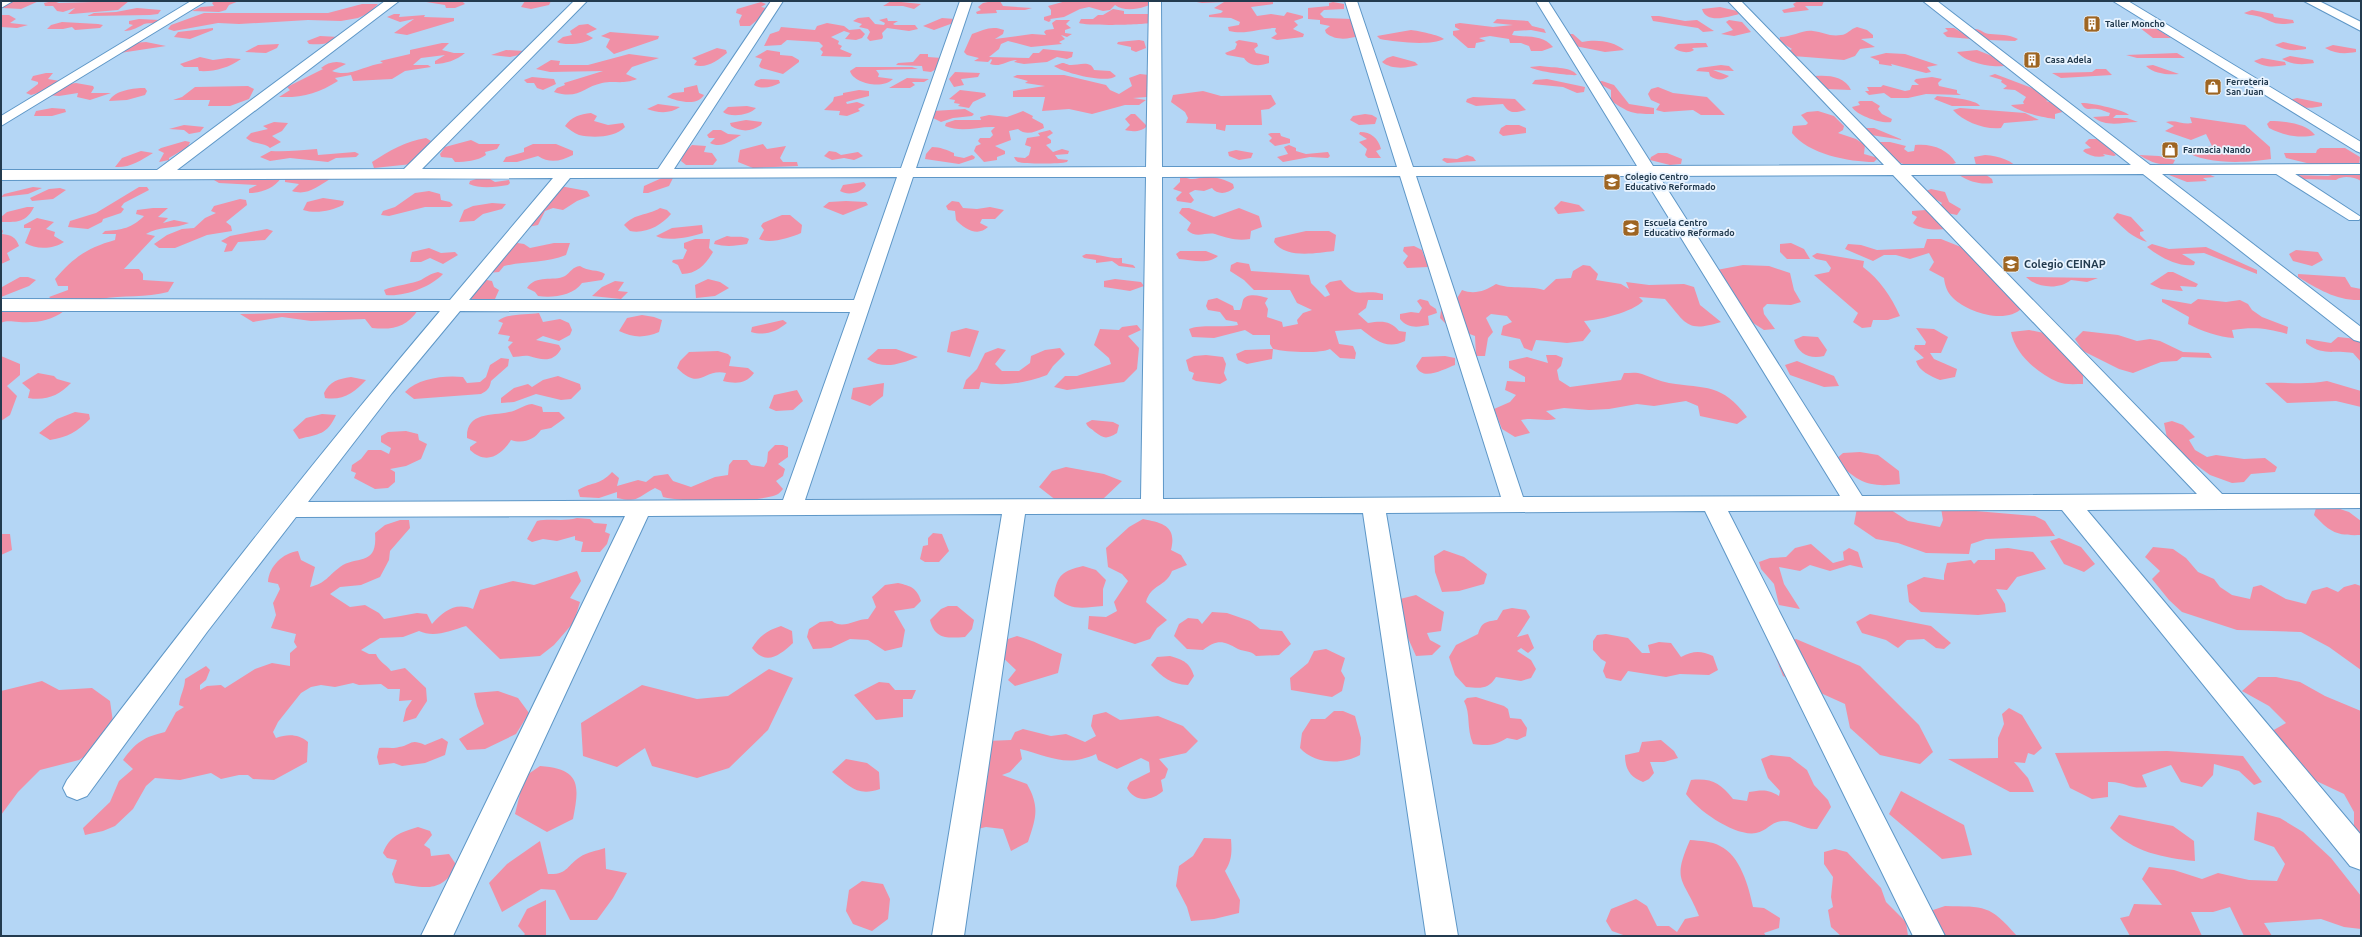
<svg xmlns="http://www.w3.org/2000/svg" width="2362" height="937" font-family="Ubuntu,sans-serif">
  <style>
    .green { fill: #f090a6 }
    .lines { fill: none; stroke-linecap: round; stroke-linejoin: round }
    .lane-casing { stroke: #5e97c7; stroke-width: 2 }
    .street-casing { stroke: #5e97c7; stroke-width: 2 }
    .lane { fill: #fff; fill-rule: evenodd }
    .street { fill: #fff; fill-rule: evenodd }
    .labels { text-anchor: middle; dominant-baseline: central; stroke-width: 3.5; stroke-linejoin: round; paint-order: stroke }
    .far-poi-label { font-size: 9px; font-weight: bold; fill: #233b4f; stroke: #e9f4ff; text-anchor: start }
    .poi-label { font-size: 11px; font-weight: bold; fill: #233b4f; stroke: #e9f4ff; text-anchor: start }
  </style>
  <rect width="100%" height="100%" fill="#b4d6f5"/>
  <path class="green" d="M9,1H39L21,9L3,8V4Z
    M53,1L59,3L129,1L118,10L72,14H68L75,8L63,12L57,11L53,6H45L44,3Z
    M215,1H239L229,5L226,10L219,12L192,11L201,7L214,6L212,3Z
    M420,1H462L465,4L455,8H446L445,5Z
    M525,1H551L549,5L531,9L521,7Z
    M891,1L921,4L914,9L903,6H883Z
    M993,1H1000L1003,6L1032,8L1025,10H996L997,13L977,14L976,12L981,10L978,7L983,3Z
    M1066,1H1159C1147,7 1127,14 1115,5L1110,10L1103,11L1089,7L1080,9L1064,17L1050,19L1051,20L1049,22L1044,20V17L1051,15V10L1048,6Z
    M1191,1H1273V4L1251,7L1257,16L1271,14L1284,16L1287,12L1303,16V18L1294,21L1298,25L1293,29L1304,34L1303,37L1277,40L1271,38L1277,34L1275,31L1276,28C1260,28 1246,35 1229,31L1228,27L1239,25L1240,22L1231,18L1209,17V15L1221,13L1223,11L1214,8L1224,2L1202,3Z
    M1798,1H1824L1822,6H1805L1809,10L1784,13L1782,10L1795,7L1793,4Z
    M761,2L766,4L761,7L766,8L767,12L750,26H740L739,21L742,15L736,13L737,9Z
    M1333,2L1344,4V9L1324,10L1320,14L1324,18L1352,19L1359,36C1348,39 1336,41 1326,33L1325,30L1330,26L1320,24V20L1308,19V8L1329,6V3Z
    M362,4H378L369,13L358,18L341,21L308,20L239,24L218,23L174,31L168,29L171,25L204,13H328Z
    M1720,7L1737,11L1739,14C1728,17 1706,24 1702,9Z
    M137,8L161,10L158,14L150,15L87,16L94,13L116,12Z
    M1113,9L1124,11V14H1151L1149,23C1141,25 1086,26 1079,23L1081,19H1093L1098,15H1103Z
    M2252,10L2273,14L2274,17L2293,20L2294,23C2277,25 2276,24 2263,18C2258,15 2251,16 2244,13Z
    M394,14H400L399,17L425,15L424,17L454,18V21L407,35L394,33L414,19L400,22L387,17Z
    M1,15H9L16,19L10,23L28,25L17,28L1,27Z
    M1651,16H1659L1685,21L1697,20L1714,31L1703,32L1698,28L1653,21Z
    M869,17L875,24L884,25L885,23L879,20L887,18L888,21H898L893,24L895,25H915L918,29L909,31L887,28L882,33L883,37L882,39L870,41L867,38L870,32L868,29L859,27L862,24L853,21L858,18Z
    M942,18L955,19L956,22L934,30L923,26Z
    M139,19L160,20C154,25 151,22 144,24C140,26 133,31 124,31L133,25L129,24V21Z
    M1497,19L1528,21L1532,26L1544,29L1546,33L1531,30L1514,31L1512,35C1527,38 1542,34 1553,47L1542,51H1531L1529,46L1521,43H1510L1509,39L1490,36L1479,38L1486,41L1476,43L1475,48H1468L1453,35V31L1460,30L1455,27V24L1460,23L1493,27L1513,25L1493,23Z
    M1056,20H1070L1066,24L1071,28L1065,30V33L1072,34L1067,37L1061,35L1065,39L1059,42L1062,44L1031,47L1008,41L1001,44L999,49L989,57L1029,58L1033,53H1039L1043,49L1073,52L1072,57L1067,59L1057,57L1047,62L1024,64L1014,62L1017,60C1008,60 1000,68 990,64L992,60L991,59L988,62L974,61L979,58L967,55L964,52L972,34C983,30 992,25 1004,30L1003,34L995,39L1032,34L1046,35L1044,32L1046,30L1054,29L1052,23Z
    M1729,20L1742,22L1751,32L1734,36L1721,34L1733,30L1726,22Z
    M62,22L98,24L103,25L100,28L75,30L72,27L63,29H47L51,25Z
    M827,23L844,26L849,30L860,29L865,34L862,38L856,40L845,39L850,33L844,31L831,37L839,41L838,44L842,46L840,49L852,54L850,57L821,56L823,52L820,49L823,46L819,42L787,40L781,45L764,46L770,34L779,31L781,27L815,30L817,26Z
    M588,24L597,29L586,34L593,38C586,44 565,46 557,42L563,37L572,35L570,31L579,25Z
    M2135,24L2154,27L2171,38H2153Z
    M1857,27L1867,30L1873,35V38L1861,39L1875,47L1860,49L1855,56L1844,60L1793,56L1788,51L1792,49L1779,41L1780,37C1792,37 1804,29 1813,31C1823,32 1830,37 1841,35C1847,35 1850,29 1857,27Z
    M213,28V30L190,39L174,37L178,32Z
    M1945,28H1954L1973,39L1947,37L1943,33L1948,31Z
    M1975,29C1981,29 1984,34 1990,34C2000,35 2008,34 2018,39L2015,41L1988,40L1974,31Z
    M1411,30C1419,31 1439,35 1444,39C1431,46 1395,42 1380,39L1377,36Z
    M610,32L659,36L658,39L614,54L606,47L610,39L601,36Z
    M1568,34H1573L1582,42C1596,39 1614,41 1624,50L1605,52L1575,46Z
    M320,36L339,37C331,44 320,45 309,44L307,41Z
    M1139,40L1144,41L1146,48L1136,52L1131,50V47L1117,44L1118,42Z
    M1239,40L1257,43L1258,46L1254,49L1256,53L1269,56V63C1261,66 1249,67 1244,58L1227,55L1225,53L1235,49L1237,44L1235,42Z
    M146,42L166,46L120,53L133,43Z
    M2283,42L2306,47V49C2294,51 2286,51 2275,45Z
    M442,43H449L442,50L454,53H465C457,60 445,64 435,64V61L445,55L421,58L413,65H428L431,67L405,71L392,79L353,81L351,75L335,78L338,81C319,93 302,98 279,97L290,90L287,87L323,69L321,68C328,62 337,60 346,64L332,71C350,78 365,65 383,63L380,61L410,54V50Z
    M1697,43H1706L1708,47L1692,48L1694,50C1688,54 1679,52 1674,48L1678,44Z
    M279,44L277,48L266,53L245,52L258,45Z
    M2333,45L2356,49V52C2345,54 2336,54 2325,48Z
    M717,48L726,50L727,53C718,60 707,69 694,65L697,61L692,58Z
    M506,50L524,51L523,54L510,57L491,55Z
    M767,50L780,52V55L792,56L799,60V62L783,74L761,68L759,66L762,59L755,57Z
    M1977,50L2002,60L2009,65C1995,69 1966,63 1957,52Z
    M1886,53L1905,54L1938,65L1927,67L1931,72L1926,73L1891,64L1892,66L1879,64V61L1870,57Z
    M2177,53L2185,58H2137L2126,55Z
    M629,54L659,58L632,67L626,74L637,79C621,85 615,80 602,83C583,87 579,100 554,92L557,88L565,85L564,83L603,71L550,72L536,69L551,60L560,61L559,65H588Z
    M920,54H928V57L942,58L940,65L937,66L938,68L931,72L923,71L922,66L896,65L898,63L913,62Z
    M1393,56L1415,62L1418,65C1407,68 1392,70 1382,62L1387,58Z
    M2290,56L2313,60L2314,63C2302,65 2293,65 2282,59Z
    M200,57L213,60L228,58L241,59C229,68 213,72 199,71L198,67H184L180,64Z
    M2262,58L2285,62L2286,65C2274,67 2265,68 2254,61Z
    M1062,63C1066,63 1067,65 1071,65C1079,65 1091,60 1094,70L1110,71L1116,76C1107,84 1064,73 1054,66Z
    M1721,65L1729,66L1734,71L1713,70L1729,76C1723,81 1716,80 1710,76L1709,72L1696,71L1699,68Z
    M2153,65L2179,74C2168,75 2154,74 2146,66Z
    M1540,66C1550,68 1571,66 1577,75C1570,76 1534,71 1530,67Z
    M856,67H912L918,69L876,70L879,74L878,77L893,79C882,90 853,83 850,71Z
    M2096,69H2106L2112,75L2061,78L2052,73L2092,72Z
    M955,72L980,73L978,77L961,79L964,85L954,87L949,79Z
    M46,73H53L48,79L60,81L45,91L31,95L26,93L38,84V82L31,80L33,76Z
    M1140,74L1149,75L1153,94L1147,97L1133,98L1146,100L1139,105H1125L1092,114L1069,109L1042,111L1045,97H1013V91L1045,86L1025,83L1028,81L1013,77L1017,75H1064L1106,85L1110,90L1119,94L1132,86L1129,78Z
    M1995,74L2037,90L2051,99L2046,101L2057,104L2066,111L2055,114V119C2045,118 2018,112 2011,105L2024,104L2023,102L2026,97L2015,90L2003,89L2007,86L2001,82L2002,80L1989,76Z
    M1815,76C1828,75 1845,76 1851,90L1826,89L1804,81Z
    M532,77L554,79L556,84L543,90L537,88L534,83H527L524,80Z
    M1932,77L1942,79L1938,83L1939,86L1957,90V93L1961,95L1926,94L1908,98H1891L1884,93L1869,95L1865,91H1869L1867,87H1881L1883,85L1905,91L1910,90L1912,85H1919L1914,81L1916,79Z
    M907,78L929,79L924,82H912L915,85L910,88H889Z
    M761,79L779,80L780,83C772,87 762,90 754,85L756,81Z
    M1547,79L1585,87L1584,92L1577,93L1563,87L1532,84L1535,80Z
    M1602,81L1614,85L1629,104L1654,108V114C1631,114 1630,113 1611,101V90L1596,82Z
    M76,83L93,86L94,88L91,93H111L90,100L77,97L78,93L59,96L47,95L62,85Z
    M697,85L699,93L704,95C697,107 677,101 667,97L673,93L684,92V88Z
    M248,86L254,89L249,99L230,106H208L210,100H173L182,97L195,87Z
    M1658,87L1673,93L1707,97L1725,115H1701L1693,110L1664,112L1656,110L1660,104L1651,100L1648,94L1651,89Z
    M145,88L147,91L145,95L127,100L109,101C115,90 134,88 145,88Z
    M859,90L869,91V96L846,102L847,104L857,102L865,105L858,109L860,111L847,116L839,115L840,111L824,110L833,101L834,97L843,95V93Z
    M960,90L985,93L986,96L973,102L969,108L958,106L960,104L954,103L955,100L949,99Z
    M1203,91L1221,96L1271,95L1276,104L1269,109L1261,110L1262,125H1226L1225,131L1216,129V124L1186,123L1188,118L1185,112L1171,102L1173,95Z
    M1937,96C1946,97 1976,99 1980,106H1952L1934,99Z
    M1473,97L1515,99L1526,110C1514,113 1509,114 1503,104L1476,106L1466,102L1467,99Z
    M2297,98L2322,103V106C2309,109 2300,109 2289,100Z
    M1860,101H1872L1880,106L1878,109L1882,114L1892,119L1891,122C1881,124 1856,115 1852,107L1860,105L1858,102Z
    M2081,103C2088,102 2126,110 2129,115H2116L2113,118H2127L2138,122C2122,122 2107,128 2093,117L2109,116L2110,113C2106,112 2101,109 2097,109C2089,108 2086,112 2081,103Z
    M658,104L680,107C670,114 658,113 647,109Z
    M747,106L756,108C750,115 731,118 723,112L728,107Z
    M52,108L65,109L66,112L52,116H34L36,111Z
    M1960,108L2025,113L2039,120L2004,123L2001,128C1985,130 1964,122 1953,110Z
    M965,109L974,114L972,116L953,118L941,122L931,117L933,111Z
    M1023,111L1033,116L1032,118L1043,124L1044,128C1035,132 1026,136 1018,129L1009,131L1011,140L995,146L1005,151V154L997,157V160L984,162L974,151L976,146L981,144L978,141L980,138H990L993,135L991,131L995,127C978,126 963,133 945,126L946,123L955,120H981L980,117L989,115L1007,117Z
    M1818,111L1834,116L1844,126L1843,130L1838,133L1856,139L1865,145L1864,154L1878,158L1874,162C1849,162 1808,154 1792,133L1793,126L1806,125L1808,123L1801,115L1807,112Z
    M591,113L597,116L594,121L608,125L623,123L625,127C615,138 592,138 579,135C574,133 569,129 565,126C571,117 580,114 591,113Z
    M1131,114H1135L1147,126C1142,132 1132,132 1125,130L1130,125L1125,119Z
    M1365,114L1372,115L1377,118L1375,124L1359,125L1350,120L1353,116Z
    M2190,117L2245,125L2270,147L2271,159C2247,163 2203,165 2184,150H2195L2212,146L2206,134L2191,140L2165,131L2174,126L2166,122C2175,119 2183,125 2192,123Z
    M746,120L762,122L761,125C751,132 741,132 731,126L730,123Z
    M2270,121C2284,121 2306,123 2315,135C2299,139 2283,135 2269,128L2267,124Z
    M274,122L288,123L282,131L272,136L281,142L270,148C263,142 254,145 246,138L251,133L268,129L263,126Z
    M184,125L204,127L200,132L189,134L184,130L169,129Z
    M1506,125H1519L1526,128V133L1503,136L1499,133L1501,128Z
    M1865,128H1874L1903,140L1871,135L1864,131Z
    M713,130H721L728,134L741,135C732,140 722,149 710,143L715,138H709L707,135Z
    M1050,130L1053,133L1047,137L1051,140V143L1046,145L1053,152L1062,149L1069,151L1068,154L1055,155L1058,159L1068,160L1067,162C1061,164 1024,164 1018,162C1016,161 1015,159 1014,157L1025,158L1029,155L1031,147L1025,145L1027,138L1040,136L1038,133Z
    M1360,132C1371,132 1378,138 1381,149L1376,151L1381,158H1368L1365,155L1367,149L1359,142L1367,139L1359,134Z
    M1271,133H1280L1281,136L1290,139V143L1275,146L1269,141L1272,138L1268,134Z
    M426,138L431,141L412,164L374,168L372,162C389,151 406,141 426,138Z
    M2089,139H2099L2116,155L2114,156L2103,154L2105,156C2098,158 2089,156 2083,151L2085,149L2091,148L2085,143Z
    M471,140L479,144H500L497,149L485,152L486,155C477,161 466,162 455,162L452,158L441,157L440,154L445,147Z
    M185,141L190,142L188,147L169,158V160L159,162L164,153L158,150L161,148Z
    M1878,142H1890L1906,146L1904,149L1908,152L1914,151L1915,145C1931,143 1948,149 1956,163C1938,170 1908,169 1892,159C1887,156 1882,147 1878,142Z
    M533,144H556L573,151V155C561,161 550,164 538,156L517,162H503L506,157L524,152V148Z
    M763,144L767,149L786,146L780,158L783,162H797L798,166L753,168L738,162L740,150Z
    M692,145L706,146L704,152L712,153L717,160L713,165H686L681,161L684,153Z
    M1289,145L1296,148V151L1306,154L1328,152L1330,156L1328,158L1310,157L1283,162L1277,157L1288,154L1284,147Z
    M932,147C940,147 947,150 954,153V156L964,158L972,155L975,157L974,159L959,164L925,159L926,154Z
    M2320,148H2345L2360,157L2359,166L2315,165L2286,158L2284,153H2316L2317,150Z
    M317,149L318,155L355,152L359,154L356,157L336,158L328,162L290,158L270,161L260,157L271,151C286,152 301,150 317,149Z
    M1236,150L1253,153L1251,158L1239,160L1229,156L1228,152Z
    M141,151L153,153C140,161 130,168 115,167L122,158Z
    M829,151L836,152L841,155L858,152L863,156L854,160L844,158L832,160L824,156Z
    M1658,153H1667L1682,159L1681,164L1670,165L1650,160L1651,157Z
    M1467,155L1473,157L1476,161L1447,163L1442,160L1444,158L1457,159Z
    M1985,155C2000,156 2012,160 2022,172L1976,165L1974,157Z
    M2139,155L2159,156L2175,160L2173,164C2159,166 2151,162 2139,155Z
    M1959,172L1985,174L1992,179L1993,183C1981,185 1970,182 1959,175Z
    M2171,173H2206L2215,177L2203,178L2207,181L2187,182L2169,175Z
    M2340,173H2361V181C2354,177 2343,175 2336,180L2302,179L2296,175L2328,176Z
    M217,177L281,178C274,189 260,193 249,193V189L257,185L219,183L214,180Z
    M323,177L330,179C317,187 307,196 292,191L299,184L285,182V179Z
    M664,177L673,178L669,186L648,193H643L644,186Z
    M1185,177C1193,182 1200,176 1209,177C1217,177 1226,180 1233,184L1234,188C1228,194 1217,195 1212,188L1204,191L1195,190L1189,193L1194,200L1191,203L1177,201L1176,198L1182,192L1173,189L1180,182V178Z
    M479,178L490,179L495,182L509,180L510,183L508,185C496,187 480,189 469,184L470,181Z
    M864,182L866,185C861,193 848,196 840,191L843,185Z
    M560,186L587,191L590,196L577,201L563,210L553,208L545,211L538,225L528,227Z
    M33,187L42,188L28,194L1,197L4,194Z
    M139,187H147L149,190L124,203L121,207L124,209L121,213L103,219L102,222L88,229L68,227L70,221L96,213Z
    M60,188L66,190L53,199L32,201L30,198L49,189Z
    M1931,189L1945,192L1949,202L1961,209L1957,215L1947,213L1939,208L1942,203L1926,194V191Z
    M429,191L440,194L441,200L450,202L453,205L450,207H425L389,216L381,215L383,211L395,207L415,193Z
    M323,198L344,201L343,205C331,211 316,214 303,210L307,202Z
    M240,199L246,200L247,205L226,222L231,226L232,231L207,235L175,248H159L154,244L167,235L182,229L194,228L205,218L216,213L211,211L214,206Z
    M846,201L866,202L868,205L843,215L823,207L829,202Z
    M952,201L959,202L963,208L977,209L990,207L1004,210L995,219H982L980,223L988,227C978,237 964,229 956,220L955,211L948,210L946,206Z
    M1561,201L1579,205L1585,211L1558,214L1554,208Z
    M492,203L506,204L502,209L483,214L474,221L459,222L464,210L473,206Z
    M27,207H34C26,223 17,222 1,222V217L7,212Z
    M153,208H168L158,217L168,218L163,223L174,220L189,223C175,229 159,226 146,234L155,236L124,269H139L143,274V280L174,282L168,292C146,298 123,295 100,299C94,300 88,303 82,303C73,304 55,304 49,297L68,290V286H58L55,279C74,257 87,248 115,240L116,234H102L105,231C122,230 132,228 144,216L136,214L137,210Z
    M660,208L667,210L671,214C661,226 645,234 630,231L624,225C635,213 647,216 660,208Z
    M1182,208H1189L1214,217L1239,208L1259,216L1262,227L1251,231L1250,239C1236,241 1228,238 1215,234C1205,232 1196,239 1187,230L1191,223L1179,213Z
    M1926,210L1936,212L1947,229C1936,230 1921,230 1913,223L1917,217L1912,214V211Z
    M2117,213L2131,217L2144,231L2140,232V235L2147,242C2133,238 2124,229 2113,218Z
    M782,215H790L802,225L801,233C790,238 770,244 759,239L764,230L761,226L763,223Z
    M37,218L54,222L46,229L55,232L54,236L64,242C54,249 36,250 25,243L31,228H24V225Z
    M702,225L703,233C691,237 667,242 656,236L672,228Z
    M1,228L3,231L2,234C11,235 16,237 19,246L7,253L10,260L1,264Z
    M267,229L273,231L265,240L238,242L232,251L224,252L227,244L221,241L230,236Z
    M1306,231H1329L1336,235L1334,251C1316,253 1286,259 1274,242L1275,238Z
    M727,236C735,238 742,235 749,239L747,244C735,246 726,247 714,244L715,241Z
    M695,239H710L709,248L713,252C706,264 697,274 682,274L678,265L672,262L673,260L683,259L687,250L684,248V243Z
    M1927,239H1941L1966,249L1991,275L1997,284L2022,308C2006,325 1967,312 1953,298C1947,292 1945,286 1944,278L1929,270L1934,262L1929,253L1910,259L1896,255H1884L1873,261L1845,249L1848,244L1861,245L1877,250L1924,248Z
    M511,242L524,244L530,248L554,243H570L566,255C546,263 525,261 504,266L499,272L487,273L493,257L508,253L504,248Z
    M1791,243L1804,249L1810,259H1787L1780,252V244Z
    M2152,244L2169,249L2206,247L2257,270V274L2204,253L2182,254L2195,262L2194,265C2177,267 2160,257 2147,247Z
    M1414,246L1422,250L1424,256L1430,260L1428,267L1407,268L1403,263L1408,256L1403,251L1404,247Z
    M429,248L441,253L455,252L458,255L443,264L430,258L421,262H410L412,252Z
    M2296,250L2318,252L2323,260L2312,266L2293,261L2289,254Z
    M1180,251H1206L1218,256C1208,265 1191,260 1179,259L1176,254Z
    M1817,253L1864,261L1863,267C1880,280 1891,296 1900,316L1888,320H1873L1871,327L1862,328L1853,322L1858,313L1814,275L1829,272L1831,268L1826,261L1816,259L1812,256Z
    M1086,254C1100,254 1109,259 1122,258V263L1133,265L1136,268L1119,266L1112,261L1096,263V260L1084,258L1082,256Z
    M1237,262L1249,264L1251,271L1309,275L1311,283L1325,297L1330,295L1325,286L1330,282L1341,280C1357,301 1361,288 1383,294V300H1368L1366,308L1358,314L1368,323C1381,321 1390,320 1399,331L1406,332L1405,341C1387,350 1375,340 1361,329L1335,331L1339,344L1353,346L1356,353L1355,359L1340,358L1330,349C1319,354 1286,352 1273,349L1272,359L1247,364L1238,360L1236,354L1245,350L1273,349L1270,344V335H1253L1245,330L1214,338L1192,337L1189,329C1200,324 1223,328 1238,325L1237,322L1226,320L1220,312L1208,310L1206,306L1208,300L1217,298L1233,306L1234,310H1240C1242,307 1242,303 1243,300C1247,292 1261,296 1268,298L1265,303L1268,309L1267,317L1282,322L1283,327L1298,324L1297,320L1303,313L1312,310L1297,303L1290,290H1254L1244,280L1230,271L1231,265Z
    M1583,265L1590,266L1598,274L1596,280L1621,284L1629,289L1626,282L1649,285L1684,284L1694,287L1700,305L1721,322C1686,333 1686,323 1665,299L1639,297L1643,301C1633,312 1599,320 1584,321L1591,331L1583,341L1567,343L1536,340L1532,351L1524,348L1520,339L1501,335L1503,326L1512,322L1507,316L1491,314L1486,318L1493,332L1488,338L1485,356H1476L1475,336L1448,326L1440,318L1442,304L1456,300L1462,290C1474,295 1485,291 1496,284C1512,290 1528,285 1544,290L1556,279L1571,278L1573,271Z
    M1743,265L1769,266L1790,273L1794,290L1801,302L1791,305L1767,304L1763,308L1764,314L1775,329L1764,330L1750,321L1706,272Z
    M580,266C588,272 598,269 605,274L602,280L582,283C573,296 552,298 538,296L535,292L527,288C536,274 553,282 565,276C571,272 572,267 580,266Z
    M438,272L443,274C431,287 404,297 386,295L384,290C395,285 413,284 421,280C428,276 430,274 438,272Z
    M2168,272H2173L2198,284L2196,287L2180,286L2183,291L2161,289L2150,284Z
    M2298,274L2345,277L2351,287L2361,289V300C2337,301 2318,289 2298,277Z
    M20,277H28L36,280L29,286L1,297L2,287Z
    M2026,277L2098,278L2087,282L2071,280C2059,290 2037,288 2026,277Z
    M482,279L492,281L494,287L499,290L495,299L477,302L463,300Z
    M708,279L720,282L729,288L715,296L696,298L695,285Z
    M1115,279L1141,282L1144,286L1130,291L1104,287V281Z
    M615,281L624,282L618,291L628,292L621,299L592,296L602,287Z
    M1420,299L1428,301L1430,305L1436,309L1437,313L1428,316L1429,325C1418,327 1408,329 1400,319V314L1411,312L1419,313L1422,308L1417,301Z
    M2162,299L2191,304L2198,299L2226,302L2240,300L2248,304L2252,310L2262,317L2288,327L2287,334C2266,328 2254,327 2232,330L2234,338C2219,337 2201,331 2188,324L2189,317L2162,302Z
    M49,306L64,311C51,321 36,323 19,322C12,322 8,320 1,323V311H19Z
    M418,310C406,328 392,330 372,328L365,319L311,321L282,317L253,322L240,314Z
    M539,313L543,322L560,319L569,323L572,330L570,335L559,341L543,336L536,340L559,345L561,349C553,363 542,360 529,356C524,355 517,357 513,357L508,347L513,342L508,341L510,336L498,334L503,323L498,321C506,313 528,315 539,313Z
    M642,315L654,317L662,320L659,332C645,338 633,338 619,331L627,318Z
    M783,320L787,323C776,332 765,336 751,332L752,327Z
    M1137,325L1141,330L1128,336L1139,348L1137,369L1124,382L1067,390L1054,387L1065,376H1077L1111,364L1109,358L1094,345L1100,329L1119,330L1122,327Z
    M966,328L979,331L970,357L947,352L951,332Z
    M1916,328L1934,329L1948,337L1941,353H1930L1934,359L1957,369L1955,377L1940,380C1930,376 1919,371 1916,361L1924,358L1914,349L1915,345H1925L1926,342Z
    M2029,330L2044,333L2083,374V384C2075,384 2065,385 2058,382C2038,374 2015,354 2011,332Z
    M2083,331L2118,335L2137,341L2150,339L2160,341L2183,352L2209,353L2212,358L2182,357L2177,361L2161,362L2133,373L2119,369L2083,351L2075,339Z
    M1803,336L1818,337L1827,350L1824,356C1810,359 1799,355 1794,340Z
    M2338,337L2357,339L2361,341V362L2353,353C2335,350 2321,356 2306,343V339L2331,343Z
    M998,348L1006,350L995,364L1002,371H1019L1030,363L1031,356L1045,350L1060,348L1065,354L1053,366L1047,375C1025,383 1004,387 981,382L979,389H963L966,380L977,369L985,353Z
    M878,349H896L918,357C900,364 884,370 867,359Z
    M718,351L728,354L731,357L729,366L748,368L754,373C746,384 736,384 723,381L726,373C703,368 701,392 677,368L680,361L689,352Z
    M1206,355L1223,357L1226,364L1224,373L1227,380L1220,384L1196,381L1192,379L1194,373L1189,371L1186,360L1194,356Z
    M1546,355H1556L1563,358L1561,366L1557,370L1559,380L1570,387L1621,380L1624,373C1630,373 1637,372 1642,374C1651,377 1659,381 1669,383C1706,389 1722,383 1747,417L1737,424L1700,416L1698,406L1686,401L1654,406L1637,404L1609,409L1589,410L1564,408L1546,411L1556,419C1544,422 1534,417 1521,420L1530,433L1515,437L1502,429L1494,409L1510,402L1516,395L1505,390L1507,381L1525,382V377L1509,368V361L1527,357L1548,363Z
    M1,356L20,364V375L7,386L17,396L10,415L1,421Z
    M1445,356L1455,358V365C1444,369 1422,382 1416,366L1422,357Z
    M501,358L509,359L508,366L491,381C490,388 487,391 481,394L414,399L405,392C418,378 445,375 463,377L467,383L480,382L486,377L490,365Z
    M1797,361L1834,376L1839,386L1824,387L1790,375L1785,365Z
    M38,373L54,376L57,379L71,383C58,396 46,401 28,398L30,390L22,383Z
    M558,376L580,384L581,389L571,399L561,400L536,394L514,402L501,403V398L514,388L528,384L532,387L543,380Z
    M351,377L366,380C355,392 343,401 325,398L324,393C330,381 338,379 351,377Z
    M2327,381L2361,391V407L2336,401L2287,403L2265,383C2286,382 2307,385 2327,381Z
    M884,383L883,396L870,406L851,399L853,388Z
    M797,390L803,401L793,410L776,411L769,408L774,395Z
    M532,404L542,407L543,412H559L565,418L551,428L541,430C534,440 523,444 511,440C501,456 486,465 470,450V447L477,442L467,438C466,412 491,416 509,412C517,411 523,405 532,404Z
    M75,412L89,414L90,419C77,432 68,437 50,440L39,433L57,419Z
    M322,414L336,415C327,435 319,434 299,439L293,430L306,418Z
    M1092,420L1113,422L1119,425L1117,433C1107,439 1104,439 1095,432C1091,428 1088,428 1086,423Z
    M2172,421L2183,425L2195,437L2189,440L2195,450L2207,457L2216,455L2244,459L2265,458L2277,467L2275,472L2251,474L2244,482L2232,483L2210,475L2181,454L2167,438L2164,423Z
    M406,431L418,434L419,440L427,444L421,459L406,466L390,469L395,472V482L388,488L375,489L354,478L356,473L351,471L352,465L361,459L368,450H381L389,454L391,448L381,442V436L388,432Z
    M775,445H783L788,447V457L778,464L785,469L783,476L776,481L783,489C781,491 779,494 776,495C755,503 685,503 663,497L661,491L655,488C637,497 639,503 617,498V492L599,498L580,497L578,490C593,481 599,486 612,472L619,478L617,486L638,480L646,482L654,476L668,474L673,481L691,487L715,477L728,475L729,465L733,460H747L751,465L764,467L767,462L768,452Z
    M1860,452L1878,455L1899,471L1900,484C1868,488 1858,482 1835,460L1843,453Z
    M1066,467L1104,474L1122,481L1103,499L1057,501L1039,487L1052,471Z
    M2334,507L2349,512L2361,521V535C2336,536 2330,532 2314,515L2316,508Z
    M1857,508H1888L1908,521L1940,527L1943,520L1941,508L2035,516L2045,521L2055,536L1986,539L1971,544L1969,554L1926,553L1898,543L1876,539L1854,524Z
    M577,518L590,519L594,523L607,524L605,532L610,534L607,544L600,552H581L583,542L575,540V536L557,541L543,539L532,542L527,539L537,521C550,518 563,522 577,518Z
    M1143,519C1163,523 1177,526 1171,550L1181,555L1187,565L1172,571C1166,587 1151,584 1146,602L1167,620L1157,628L1150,639L1135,644L1088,629L1089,616L1106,617L1117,611L1114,602L1128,581L1122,574L1108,567L1106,548L1129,527Z
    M400,520H409L410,528L390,551L389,560L380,577L361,585L340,587L330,594L350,607L365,605L379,613L384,619L417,613L427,614L432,624C444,611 455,602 473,609L480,590L513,581L534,585L577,571L581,581L570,598L580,602L574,622L554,645L540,656L500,659L466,626C450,631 434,638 419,631L403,637L380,638L361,650L369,654H376C379,662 386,664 391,671L405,668L426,688L427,701L416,718L403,722L406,709L412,700L399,701L400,689H388L381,684L359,685L353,683L335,687L321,685L311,687L301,693L278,722L273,732L276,738C288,734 298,734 308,742L307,762L274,780L253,779L248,775H239L221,779L211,773L180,780L155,778L146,786L133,809L115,826L103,831L85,835L83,828L110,802L119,781L133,769L123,760C136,742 144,737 165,732L176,712L184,707L179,705C180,695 185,688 185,679L206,666L210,670L206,680L200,685V690L207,686L221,685L225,688L255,669L272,663L290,666V653L297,647L294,642L296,634L271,628L276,615L273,603L280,589L278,584L268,582C269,566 283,553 298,551L301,560L315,567L310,587C326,583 328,576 340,567C357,555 378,567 375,533L385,525Z
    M933,533L942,534L949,551L939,562H925L920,559L923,546L928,545V538Z
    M1,534H10L12,550L1,555Z
    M2059,538L2081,547L2095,564L2084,572L2064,564L2050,541Z
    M1811,544L1833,563L1844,560L1843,552L1849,548L1858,552L1863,568L1850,565L1830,571L1810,565L1800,571L1779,567L1784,584L1800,609L1779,605L1774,584L1761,569L1759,562L1770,558L1786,557L1795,548Z
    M2153,547L2173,549L2186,558L2198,572L2214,579L2220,587L2232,595L2250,599L2253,587L2261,585L2286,599L2306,604L2312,591L2327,587L2338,592L2344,587L2355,584L2361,586V670L2329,647L2301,632L2237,630L2182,612L2169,600L2152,579L2160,571L2145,557Z
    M2008,548L2033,552L2046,569L2017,577L2007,590L1996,589L2005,604L2006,612L1978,615L1921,612L1909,602L1907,585L1924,577L1944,580V575L1947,563L1971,560L1974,564L1978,560H1995V549Z
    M1444,550L1464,557L1487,574L1484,584L1459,591L1442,592L1435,572L1434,556Z
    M1083,566L1096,570L1106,580L1103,589V606C1082,608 1070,611 1054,596C1057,574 1063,571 1083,566Z
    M898,583C911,586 917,588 921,601L914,608L894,611L905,630L902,647L885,651L868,640L850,639L831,648L813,649L807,637L809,629L820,622L832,621C843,630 855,619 868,619L876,607L872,597L885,585Z
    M1416,595L1444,612L1441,631L1427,633L1430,640L1441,646L1432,655L1416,656L1399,618L1400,599Z
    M948,606H957L974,620L972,629L965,637C948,638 935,640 930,620L941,609Z
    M1512,608L1526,610L1530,617L1517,637L1528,634L1534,648L1528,653L1521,648L1517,651L1531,660L1536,669L1531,678L1521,681L1496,677C1488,690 1480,688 1466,687L1455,675L1449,657L1456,645L1478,634C1482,622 1485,622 1497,620L1503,610Z
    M1212,612L1227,613L1250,621L1260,629L1282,631L1291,644L1279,655L1256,656C1250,650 1245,652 1238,649C1223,641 1218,639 1203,650L1187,649L1174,636L1179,624L1188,618L1198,619L1202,624Z
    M1870,614L1931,626L1951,643L1944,649L1936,648L1924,639L1907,640L1898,648L1886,640L1862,633L1856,622Z
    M781,626L792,631L793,643C779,656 766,666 752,648C759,636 768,630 781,626Z
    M1606,634L1628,638L1642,653H1650L1648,645L1659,642L1671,643L1681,657C1693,651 1700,650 1713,656L1718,670L1709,675L1680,674L1666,677L1628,671L1621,681L1606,678L1603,671L1606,662L1601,659L1593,650V641L1597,635Z
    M1017,636C1033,640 1046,648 1062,654L1058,673L1015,686L1008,680L1016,670L998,653L999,642Z
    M1796,639L1860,666L1919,725L1933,752L1920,764L1880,755L1850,728L1845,704L1783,676L1772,648Z
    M1326,649L1345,658L1341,671L1345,678L1342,691L1332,697L1291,690L1290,678L1308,663L1314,651Z
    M1170,656C1184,660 1190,663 1194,676L1188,685C1171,684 1163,678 1151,665L1157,657Z
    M769,669L793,678L768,730L729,768L697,778L652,766L645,748L617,767L583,756L581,723L642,685L697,699L728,696Z
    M2258,677H2276L2300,682L2325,696L2361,711V839L2354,832V812L2344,794L2310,778L2272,731L2286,723L2269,706L2242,691Z
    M42,681L59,690L92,688L110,701L113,722L102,745L79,760L40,770L18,792L1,815V691Z
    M879,682L889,683L895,690H916L912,699H903V717L876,720L854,695Z
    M498,691L518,698L529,713L516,734L485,749L467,750L459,739L484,724L477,706L474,693Z
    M1476,697L1504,706L1508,709L1510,718L1521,719L1527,728L1526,736L1517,740L1507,738C1495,746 1486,746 1473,744C1466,728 1471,714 1464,701L1467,698Z
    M2009,708L2022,715L2042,748L2034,755L2028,753L2025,763L2014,762L2028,778L2034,792H2010L1948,759L1998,758V738L2004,724L2002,714Z
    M1334,711H1343L1355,716L1361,738L1360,755C1342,765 1314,764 1300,748L1302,733L1311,719H1325Z
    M1106,712L1120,720L1158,716L1183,726L1198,741L1186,753L1159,759L1168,769L1165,778L1161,780L1163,791C1152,801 1135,803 1127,788L1130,782L1150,772L1149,762L1141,758L1117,769L1098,760L1096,754C1066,768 1049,756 1020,749L1022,759L1010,772L1002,775L1027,784C1040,807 1036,818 1028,842L1011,851L1003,829L986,827L973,830L987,741L1011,740L1015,732L1023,729L1051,736L1066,734L1085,742L1096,736L1091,726L1093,715Z
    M442,738L448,742L445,755L425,763L402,766L394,763L379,765L377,757L379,748C386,747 393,749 399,747C412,745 410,738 425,745Z
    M1661,740L1674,751L1678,758L1664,762H1650L1654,773L1649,779L1643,782C1630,777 1625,769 1625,755L1639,752L1642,742Z
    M2167,751L2243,756L2262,782L2254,785L2239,771L2214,764L2213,775L2202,787L2181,782L2171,765L2142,775L2147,787C2130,790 2125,781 2108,782V797L2092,799L2070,788L2055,753Z
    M1771,755L1790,757L1807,770L1814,785L1828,800L1831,807L1817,829C1805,830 1795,821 1784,821C1771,821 1768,831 1756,833C1736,837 1698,811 1686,794L1691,780C1712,778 1720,783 1733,799L1747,801L1749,792C1762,790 1768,789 1779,796L1780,791L1768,778L1761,759Z
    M846,759L867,763L879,772L880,789C857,797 849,786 832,772Z
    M540,766C580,769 580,784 573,819L547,832L515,814L524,777Z
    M1901,791L1964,825L1972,855L1942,859L1889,814Z
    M2257,812L2280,818L2303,832L2331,858L2361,896V929L2344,927L2321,919L2264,923L2272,936H2244L2230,907L2213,912H2191L2202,936H2130L2120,918L2129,916L2134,904L2162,905L2142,879L2149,867L2174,870L2202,879L2218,873L2249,880L2277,881L2285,864L2274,847L2254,840Z
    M2119,815L2173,826L2194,841L2195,861C2164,858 2132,852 2110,828Z
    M418,827L430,831L432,835L424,845L430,849L431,856L449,854L457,866C440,895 423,887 395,883L392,874L397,860L387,858L383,853C390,835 400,833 418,827Z
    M1204,838L1231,839C1232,851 1232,861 1225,871L1240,900L1239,913L1214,919L1191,921L1187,907L1176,886L1179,866L1193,856Z
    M1690,840C1701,841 1711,841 1720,846C1740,855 1749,887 1753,907L1764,908L1780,918L1779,928L1764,933L1766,936H1626L1612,931L1606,921L1611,909L1636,899L1647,906L1657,926H1669L1677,932L1685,919L1699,916C1684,878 1671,883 1690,840Z
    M540,841L548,874C568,875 567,865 580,857C587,852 597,851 605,848L606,869L627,873L613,898L597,920H570L555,890L541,889L502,912L489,883L507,864Z
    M1835,849L1847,852L1881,888L1886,902L1906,922L1908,936H1841L1831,927L1828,910L1833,907L1831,897L1833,877L1824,864V852Z
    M862,881L883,884L890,899L888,919L872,931L853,924L846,911L849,890Z
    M546,900V936H523L525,934L518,926L527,909Z
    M1945,906C1985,907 1989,904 2017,936H1920L1927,912Z"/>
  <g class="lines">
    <g class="lane-casing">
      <path id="lane" d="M2278,165L2283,166L2361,217L2359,220H2349L2273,172L2272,169Z"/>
    </g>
    <g class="street-casing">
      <path id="street" d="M1,1H13L1,8Z
        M191,1H206L1,126V116Z
        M385,1H399L177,170L404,169L574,1H587L422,169H658L771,1H783L674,169L901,168L960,1H972L916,168L1146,167L1149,1H1161L1162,167H1397L1345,1H1357L1413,167L1637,166L1536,1H1548L1653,166L1884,165L1728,1H1741L1901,165H2131L1923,1H1937L2150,165L2361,164V174H2162L2361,327V342L2354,340L2143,174L1911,175L2222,494H2361V508L2087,510L2361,835V870L2350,866L2062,510L1728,511L1945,936H1913L1705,511L1386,513L1458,936H1426L1363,513L1025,514L964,936H932L1002,514L648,516L453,936H421L625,516L296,517L207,632L87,796L77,800L67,796L63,788L67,780C188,621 311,463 440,311H1V299L450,300L553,178L1,180V170H157ZM1893,175L2197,494L1862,496L1659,176ZM1400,176L1501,497L1163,499L1162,177ZM1416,176H1643L1840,496L1523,497ZM897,177L854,300H469L570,178ZM913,177H1146L1141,499L805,500ZM460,311L850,312L783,500L308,502L392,393Z
        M2113,1H2128L2361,142V153L2356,151Z
        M2304,1H2319L2361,22V31Z"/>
    </g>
    <use href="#lane" class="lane"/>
    <use href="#street" class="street"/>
  </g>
  <defs>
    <g id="building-square" transform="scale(0.9)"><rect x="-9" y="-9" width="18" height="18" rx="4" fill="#9e6522" stroke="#e9f4ff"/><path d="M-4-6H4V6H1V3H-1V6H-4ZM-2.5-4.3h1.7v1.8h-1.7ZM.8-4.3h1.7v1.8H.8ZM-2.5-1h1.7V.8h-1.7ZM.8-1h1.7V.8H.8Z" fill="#fff"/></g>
    <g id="shop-square" transform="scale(0.9)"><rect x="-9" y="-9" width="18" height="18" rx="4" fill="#9e6522" stroke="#e9f4ff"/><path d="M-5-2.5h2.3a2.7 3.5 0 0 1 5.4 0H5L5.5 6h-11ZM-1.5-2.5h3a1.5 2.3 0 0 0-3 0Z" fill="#fff"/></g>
    <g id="school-square" transform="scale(0.9)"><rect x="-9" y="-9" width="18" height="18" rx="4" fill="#9e6522" stroke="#e9f4ff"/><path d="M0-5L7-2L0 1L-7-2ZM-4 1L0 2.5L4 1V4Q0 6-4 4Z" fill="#fff"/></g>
  </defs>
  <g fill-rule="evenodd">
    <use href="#building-square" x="2092" y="24"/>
    <use href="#building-square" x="2032" y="60"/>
    <use href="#shop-square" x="2213" y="87"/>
    <use href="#shop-square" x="2170" y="150"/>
    <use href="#school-square" x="1612" y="182"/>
    <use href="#school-square" x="1631" y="228"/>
    <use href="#school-square" x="2011" y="264"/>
  </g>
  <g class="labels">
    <g class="far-poi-label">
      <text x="2105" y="24">Taller Moncho</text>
      <text x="2045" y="60">Casa Adela</text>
      <text x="2226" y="82">Ferreteria<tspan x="2226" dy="10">San Juan</tspan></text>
      <text x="2183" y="150">Farmacia Nando</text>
      <text x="1625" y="177">Colegio Centro<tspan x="1625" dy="10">Educativo Reformado</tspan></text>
      <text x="1644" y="223">Escuela Centro<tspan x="1644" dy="10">Educativo Reformado</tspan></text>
    </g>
    <g class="poi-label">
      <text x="2024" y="264">Colegio CEINAP</text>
    </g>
  </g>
  <rect width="2362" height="937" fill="none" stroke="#233b4f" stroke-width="4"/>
</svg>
